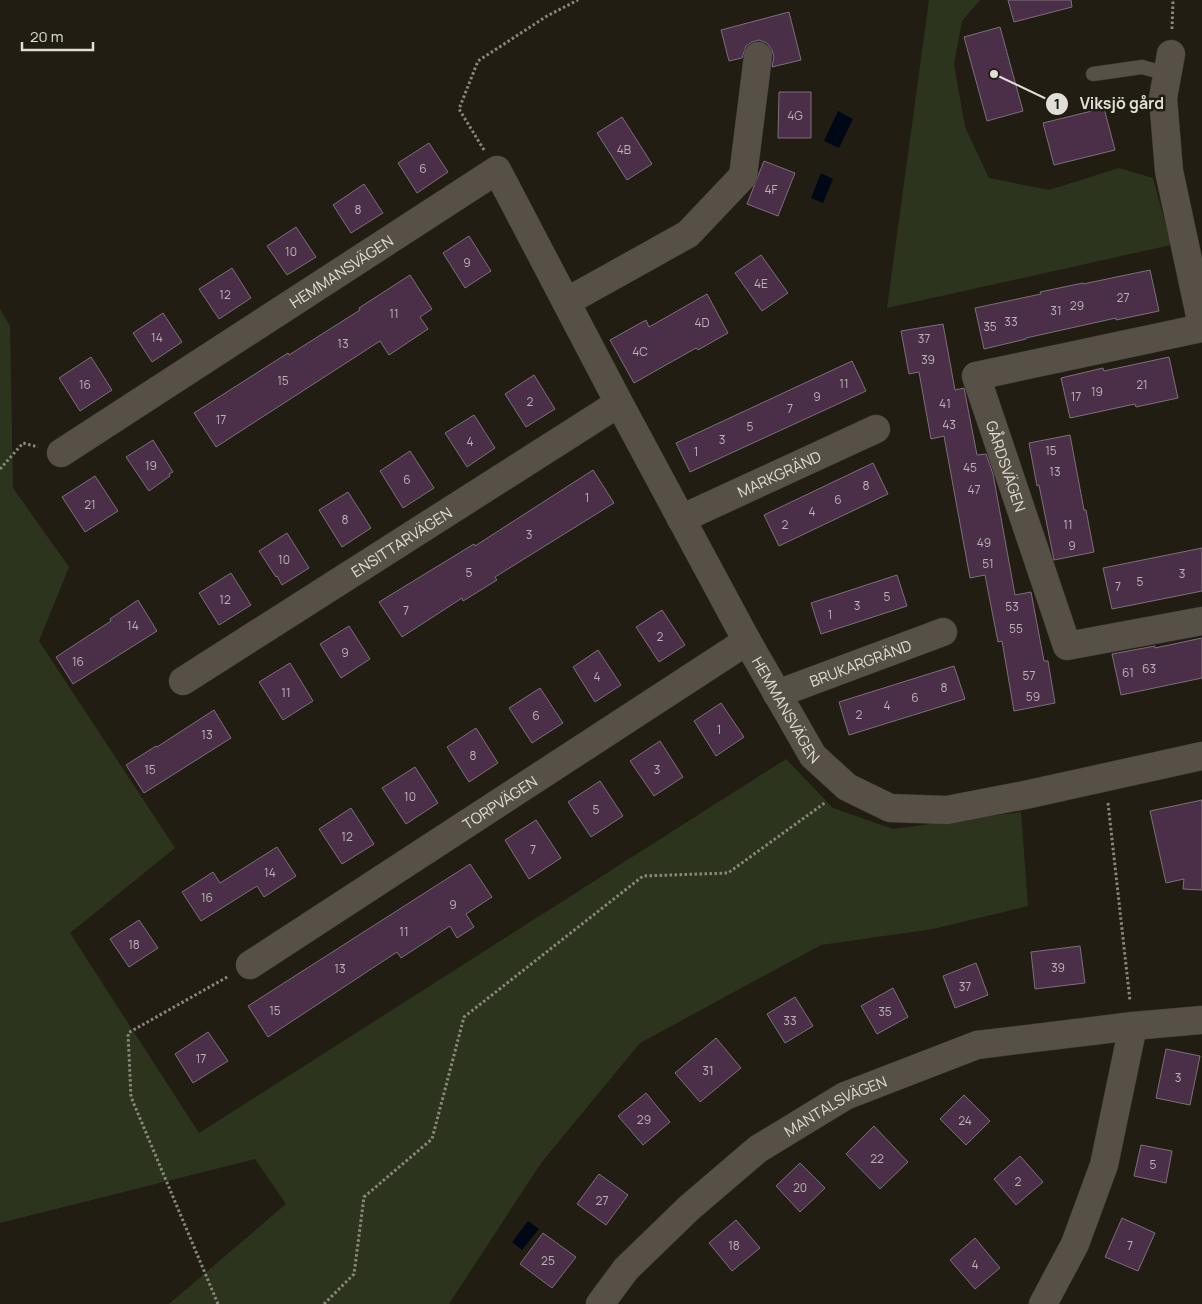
<svg xmlns="http://www.w3.org/2000/svg" width="1202" height="1304" font-family="Manrope,sans-serif">
  <style>
    .green { fill: #2d341d }
    .water { fill: #000816 }
    .building { fill: #4b2f48; stroke: #7a7079 }
    .lines { fill: none; stroke-linecap: round; stroke-linejoin: round }
    .service-casing { stroke: #3a3631; stroke-width: 15 }
    .minor-casing { stroke: #3a3631; stroke-width: 29 }
    .path { stroke: #8a877e; stroke-width: 3; stroke-dasharray: 2.5 2.5; stroke-linecap: butt }
    .service { stroke: #565046; stroke-width: 14 }
    .minor { stroke: #565046; stroke-width: 28 }
    .labels { text-anchor: middle; dominant-baseline: central; stroke-width: 5; stroke-linejoin: round; paint-order: stroke }
    .number-label { font-size: 12px; fill: #bcb2b3 }
    .street-label { font-size: 15px; fill: #e1ded7; stroke: #211d13 }
    .leader { fill: none; stroke: #e1ded7; stroke-width: 2 }
    .callout-dot { fill: #e1ded7; stroke: #211d13; stroke-width: 2 }
    .mark-label { font-size: 15px; text-anchor: middle; font-weight: bold; fill: #111 }
    .callout-label { font-size: 16px; text-anchor: middle; font-weight: bold; fill: #e1ded7; stroke: #211d13; stroke-width: 5; stroke-linejoin: round; paint-order: stroke }
  </style>
  <rect width="100%" height="100%" fill="#211d13"/>
  <path class="green" d="M929,0H980L962,21L954,64L965,127L989,178L1049,190L1119,168L1153,178L1171,245L887,308Z
    M0,309L10,326L13,488L69,567L39,641L175,848L70,933L199,1133L786,759L833,808L893,829L1021,812L1028,906L933,929L821,945L640,1043L541,1163L449,1304H169L286,1204L255,1159L0,1223Z"/>
  <path class="water" d="M838,111L853,119L839,148L824,141Z
    M821,173L833,179L823,203L811,198Z
    M528,1221L539,1229L522,1250L512,1242Z"/>
  <path class="building" d="M1008,0H1071L1072,7L1014,22Z
    M789,12L801,60L772,67L774,57L772,50L767,43L759,40L752,42L746,46L742,58L729,61L721,30Z
    M1000,27L1023,111L987,121L964,37Z
    M779,92H811V138H778Z
    M1104,108L1115,150L1054,165L1043,123Z
    M622,117L652,164L627,180L597,133Z
    M429,143L448,172L417,193L398,163Z
    M764,161L795,173L778,216L747,204Z
    M364,184L383,213L351,233L333,205Z
    M296,227L316,257L287,275L267,246Z
    M469,236L491,271L465,288L443,253Z
    M761,255L788,293L762,311L735,273Z
    M232,268L251,298L219,319L199,289Z
    M1150,270L1159,311L1116,320V318L1026,338V339L984,349L975,308L1041,294L1040,292L1083,283V284Z
    M410,275L432,309L420,317L428,329L389,355L380,341L216,447L194,413L288,353L289,355L360,310L359,308Z
    M707,294L728,333L698,350L696,348L634,383L610,340L646,320L649,327Z
    M163,313L182,342L152,362L133,333Z
    M943,324L955,390L964,388L977,455L986,454L993,474L1015,595L1031,592L1044,661H1048L1055,703L1014,711L1002,641L998,642L985,575L970,578L944,436L931,439L919,372L909,374L901,331Z
    M91,357L112,390L80,411L59,378Z
    M1169,357L1178,398L1136,407L1135,404L1070,418L1061,378L1103,368L1104,371Z
    M852,361L866,391L690,472L676,443Z
    M534,375L555,409L526,427L505,394Z
    M474,415L495,448L467,467L445,433Z
    M1070,435L1084,510H1086L1094,552L1054,560L1039,485L1037,486L1029,443Z
    M153,440L173,472L169,474L170,476L149,491L126,457Z
    M410,451L434,488L403,508L380,471Z
    M873,463L888,494L779,546L764,515Z
    M593,470L614,503L495,577L497,580L463,601L462,598L402,637L379,602L474,544L475,546Z
    M95,476L118,511L85,532L62,497Z
    M348,492L371,528L342,547L319,510Z
    M287,533L309,568L282,585L277,576L276,577L259,551Z
    M1202,548V591L1112,609L1103,568Z
    M231,573L251,605L219,625L199,593Z
    M897,575L907,606L821,634L811,603Z
    M138,600L157,631L73,684L56,657L111,621L110,619Z
    M662,610L685,645L659,662L636,627Z
    M349,626L370,659L341,678L320,644Z
    M1202,638V678L1121,695L1112,654L1155,646V648Z
    M598,650L621,685L595,702L573,667Z
    M290,663L313,701L283,720L259,682Z
    M954,666L965,699L849,735L839,702Z
    M540,688L563,723L532,743L509,708Z
    M721,703L744,737L716,756L694,721Z
    M214,710L231,738L144,793L126,765L156,746L157,747Z
    M476,728L498,763L469,782L447,747Z
    M660,741L683,777L654,796L630,761Z
    M415,767L438,803L406,824L382,788Z
    M600,781L623,816L591,837L568,802Z
    M1202,800V890L1183,889L1184,879L1166,883L1150,811Z
    M351,808L374,844L342,864L319,829Z
    M536,820L561,858L529,879L505,840Z
    M277,847L296,876L264,897L257,886L201,921L182,892L213,872L220,883Z
    M470,864L492,897L466,914L474,927L457,938L450,926L401,958L397,952L268,1037L248,1006Z
    M139,920L158,948L129,967L110,939Z
    M1080,946L1085,983L1035,989L1031,952Z
    M976,963L988,995L955,1008L943,976Z
    M893,988L908,1017L877,1034L861,1006Z
    M795,997L813,1026L785,1043L767,1014Z
    M208,1032L228,1061L193,1083L175,1054Z
    M716,1038L741,1068L700,1102L675,1073Z
    M1166,1049L1200,1056L1190,1105L1156,1098Z
    M646,1093L670,1122L643,1145L618,1116Z
    M964,1095L990,1121L966,1145L940,1119Z
    M874,1126L908,1162L880,1189L846,1154Z
    M1141,1145L1172,1151L1166,1183L1134,1176Z
    M1020,1156L1043,1182L1016,1205L994,1179Z
    M800,1163L825,1188L800,1212L776,1186Z
    M599,1174L628,1195L606,1225L577,1204Z
    M1122,1218L1155,1233L1138,1271L1105,1257Z
    M736,1220L760,1248L732,1271L709,1243Z
    M543,1233L576,1257L552,1288L520,1264Z
    M975,1238L1000,1268L975,1289L950,1260Z"/>
  <g class="lines">
    <g class="service-casing">
      <path id="service" d="M1093,74L1142,67L1167,74"/>
    </g>
    <g class="minor-casing">
      <g id="minor">
        <path d="M1171,54L1163,98L1169,171L1202,325"/>
        <path d="M566,302L688,234L743,176L758,56"/>
        <path id="s1" d="M1202,328L976,376L1067,646L1202,621"/>
        <path id="s2" d="M61,453L497,170L619,403L747,641L813,756L847,787L890,808L947,810L1025,795L1202,756"/>
        <path id="s3" d="M681,519L876,429"/>
        <path id="s4" d="M183,681L619,403"/>
        <path id="s5" d="M777,694L943,632"/>
        <path id="s6" d="M250,965L747,641"/>
        <path id="s7" d="M600,1304L626,1269L689,1208L758,1149L845,1096L977,1045L1133,1026L1202,1020"/>
        <path d="M1043,1304L1075,1244L1104,1165L1133,1026"/>
      </g>
    </g>
    <path class="path" d="M1172,29L1173,0
      M484,150L459,109L478,61L547,16L578,0
      M0,469L23,443L38,447
      M1108,803L1130,1001
      M218,1304L131,1097L128,1033L229,976
      M324,1304L354,1274L364,1197L432,1139L464,1017L643,876L728,873L826,802"/>
    <use href="#service" class="service"/>
    <use href="#minor" class="minor"/>
  </g>
  <g class="labels">
    <g class="number-label">
      <text x="795" y="115">4G</text>
      <text x="624" y="149">4B</text>
      <text x="423" y="168">6</text>
      <text x="771" y="189">4F</text>
      <text x="358" y="209">8</text>
      <text x="291" y="251">10</text>
      <text x="467" y="262">9</text>
      <text x="761" y="283">4E</text>
      <text x="225" y="294">12</text>
      <text x="1123" y="297">27</text>
      <text x="1077" y="305">29</text>
      <text x="1056" y="310">31</text>
      <text x="394" y="313">11</text>
      <text x="1011" y="321">33</text>
      <text x="702" y="322">4D</text>
      <text x="990" y="326">35</text>
      <text x="157" y="337">14</text>
      <text x="924" y="338">37</text>
      <text x="343" y="343">13</text>
      <text x="640" y="351">4C</text>
      <text x="928" y="359">39</text>
      <text x="283" y="380">15</text>
      <text x="844" y="383">11</text>
      <text x="85" y="384">16</text>
      <text x="1142" y="384">21</text>
      <text x="1097" y="391">19</text>
      <text x="817" y="396">9</text>
      <text x="1076" y="396">17</text>
      <text x="530" y="401">2</text>
      <text x="945" y="403">41</text>
      <text x="790" y="408">7</text>
      <text x="221" y="419">17</text>
      <text x="949" y="424">43</text>
      <text x="750" y="426">5</text>
      <text x="722" y="439">3</text>
      <text x="470" y="441">4</text>
      <text x="1051" y="450">15</text>
      <text x="696" y="451">1</text>
      <text x="151" y="465">19</text>
      <text x="970" y="467">45</text>
      <text x="1055" y="471">13</text>
      <text x="407" y="479">6</text>
      <text x="866" y="485">8</text>
      <text x="974" y="489">47</text>
      <text x="587" y="497">1</text>
      <text x="838" y="499">6</text>
      <text x="90" y="504">21</text>
      <text x="812" y="511">4</text>
      <text x="345" y="519">8</text>
      <text x="785" y="524">2</text>
      <text x="1068" y="524">11</text>
      <text x="529" y="534">3</text>
      <text x="984" y="542">49</text>
      <text x="1072" y="545">9</text>
      <text x="284" y="559">10</text>
      <text x="988" y="563">51</text>
      <text x="469" y="572">5</text>
      <text x="1182" y="573">3</text>
      <text x="1140" y="581">5</text>
      <text x="1118" y="586">7</text>
      <text x="887" y="596">5</text>
      <text x="225" y="599">12</text>
      <text x="857" y="605">3</text>
      <text x="1012" y="606">53</text>
      <text x="406" y="610">7</text>
      <text x="830" y="614">1</text>
      <text x="133" y="625">14</text>
      <text x="1016" y="628">55</text>
      <text x="660" y="636">2</text>
      <text x="345" y="652">9</text>
      <text x="78" y="661">16</text>
      <text x="1149" y="668">63</text>
      <text x="1128" y="672">61</text>
      <text x="1029" y="675">57</text>
      <text x="597" y="676">4</text>
      <text x="944" y="687">8</text>
      <text x="286" y="692">11</text>
      <text x="1033" y="696">59</text>
      <text x="915" y="697">6</text>
      <text x="887" y="705">4</text>
      <text x="859" y="714">2</text>
      <text x="536" y="715">6</text>
      <text x="719" y="729">1</text>
      <text x="207" y="734">13</text>
      <text x="473" y="755">8</text>
      <text x="150" y="769">15</text>
      <text x="657" y="769">3</text>
      <text x="410" y="796">10</text>
      <text x="596" y="809">5</text>
      <text x="347" y="836">12</text>
      <text x="533" y="849">7</text>
      <text x="270" y="872">14</text>
      <text x="207" y="897">16</text>
      <text x="453" y="904">9</text>
      <text x="404" y="931">11</text>
      <text x="134" y="944">18</text>
      <text x="1058" y="967">39</text>
      <text x="340" y="968">13</text>
      <text x="965" y="986">37</text>
      <text x="275" y="1010">15</text>
      <text x="885" y="1011">35</text>
      <text x="790" y="1020">33</text>
      <text x="201" y="1058">17</text>
      <text x="708" y="1070">31</text>
      <text x="1178" y="1077">3</text>
      <text x="644" y="1119">29</text>
      <text x="965" y="1120">24</text>
      <text x="877" y="1158">22</text>
      <text x="1153" y="1164">5</text>
      <text x="1018" y="1181">2</text>
      <text x="800" y="1187">20</text>
      <text x="602" y="1200">27</text>
      <text x="734" y="1245">18</text>
      <text x="1130" y="1245">7</text>
      <text x="548" y="1260">25</text>
      <text x="975" y="1264">4</text>
    </g>
    <g class="street-label">
      <text stroke="none"><textPath href="#s2" startOffset="334">HEMMANSVÄGEN</textPath></text>
      <text stroke="none"><textPath href="#s1" startOffset="326">GÅRDSVÄGEN</textPath></text>
      <text stroke="none"><textPath href="#s3" startOffset="108">MARKGRÄND</textPath></text>
      <text stroke="none"><textPath href="#s4" startOffset="259">ENSITTARVÄGEN</textPath></text>
      <text stroke="none"><textPath href="#s5" startOffset="89">BRUKARGRÄND</textPath></text>
      <text stroke="none"><textPath href="#s2" startOffset="1132">HEMMANSVÄGEN</textPath></text>
      <text stroke="none"><textPath href="#s6" startOffset="298">TORPVÄGEN</textPath></text>
      <text stroke="none"><textPath href="#s7" startOffset="311">MANTALSVÄGEN</textPath></text>
    </g>
  </g>
  <path class="leader" d="M994 74L1057 104"/>
  <g class="callout-dot">
    <circle cx="994" cy="74" r="5"/>
    <circle cx="1057" cy="104" r="12"/>
  </g>
  <g class="mark-label">
    <text x="1057" y="109">1</text>
  </g>
  <g class="callout-label">
    <text x="1122" y="109">Viksjö gård</text>
  </g>
  <path d="M22 42v8h71v-8" fill="none" stroke="#e1ded7" stroke-width="2.5"/>
  <text x="30" y="42" font-size="15" fill="#e1ded7" stroke="#211d13" stroke-width="4" paint-order="stroke">20 m</text>
</svg>
